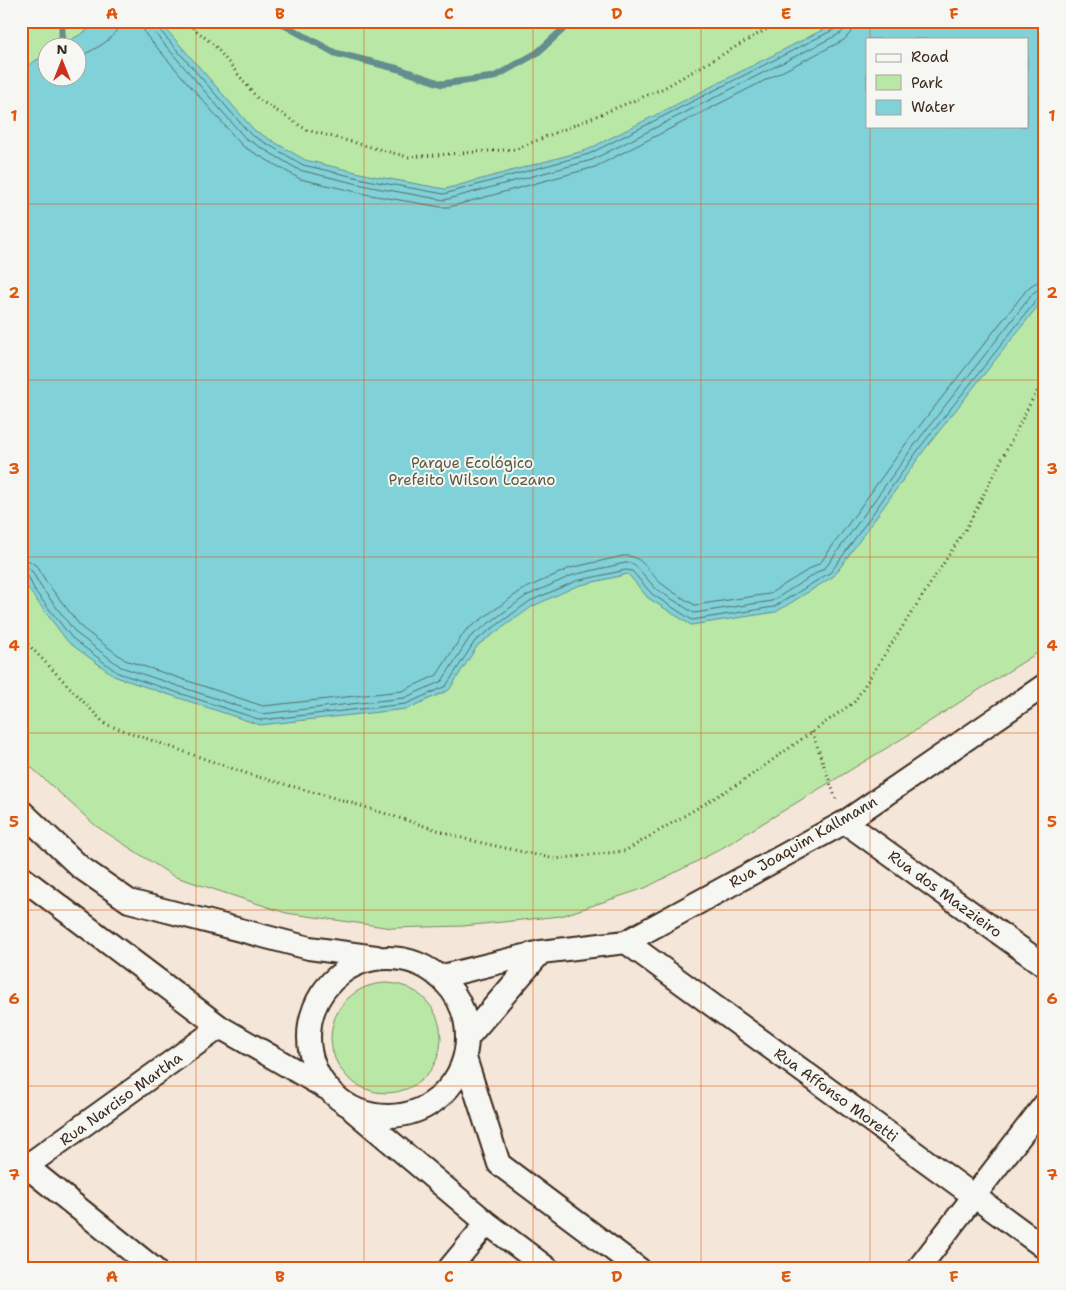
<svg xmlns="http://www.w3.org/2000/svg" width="1066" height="1290" font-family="'Shantell Sans',sans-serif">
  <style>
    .green { fill: #b9e7a6; stroke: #7a8862; fill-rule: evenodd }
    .water { fill: #80d1d8; stroke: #648e8e; fill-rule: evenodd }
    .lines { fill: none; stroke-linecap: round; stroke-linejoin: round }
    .shore { stroke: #576d68; stroke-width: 1 }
    .stream { stroke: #648e8e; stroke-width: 7 }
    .minor-casing { stroke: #3b2a1e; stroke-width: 26 }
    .path { stroke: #3b2a1e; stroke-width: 3; stroke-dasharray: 1 4; stroke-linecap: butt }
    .minor { stroke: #f6f6f2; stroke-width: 22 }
    .grid { fill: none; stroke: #df570d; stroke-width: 1; stroke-opacity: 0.55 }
    .labels { text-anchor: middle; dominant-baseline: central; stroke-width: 4; stroke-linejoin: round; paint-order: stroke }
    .park-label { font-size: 15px; fill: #5a5940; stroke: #f6f6f2 }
    .street-label { font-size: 15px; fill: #3b2a1e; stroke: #f6f6f2 }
    .neatline { fill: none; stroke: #df570d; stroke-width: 2 }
    .grid-label { font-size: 16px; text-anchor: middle; font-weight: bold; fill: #df570d }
  </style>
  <rect width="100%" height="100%" fill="#f4e6d8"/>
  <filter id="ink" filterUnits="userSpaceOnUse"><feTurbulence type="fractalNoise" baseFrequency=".02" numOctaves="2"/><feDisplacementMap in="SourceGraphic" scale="10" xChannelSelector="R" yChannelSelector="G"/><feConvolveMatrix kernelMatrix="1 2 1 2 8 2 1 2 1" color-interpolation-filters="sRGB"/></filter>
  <g filter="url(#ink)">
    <path class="green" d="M21,21H1045V648L913,732L717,851L645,888L561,916L463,926L392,928L286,913L173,876L96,826L21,758ZM867,39H1027V126H867ZM48,48H78V78H48Z
      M331 1038a55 55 0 1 1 110 0a55 55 0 1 1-110 0Z"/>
    <path class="water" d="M103,21H159L254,130L305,160L373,176L445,189L587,150L840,21H1045V297L925,449L834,576L776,612L691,625L648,598L628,574L577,586L533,606L478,645L449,690L407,709L260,725L116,677L68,642L31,593L21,575V69L47,54L48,78H78V48L59,47ZM867,39H1027V126H867Z"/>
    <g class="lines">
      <path class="shore" d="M142,21L143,28L146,35L239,142L244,147L300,179L370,195L441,207H449L595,167L844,40L852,31L854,21
        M150,21V26L153,31L245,138L299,170L371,187L444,200L592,160L841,33L846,28L847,21
        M156,21L157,27L250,134L303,165L372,181L444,194L589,154L837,28L840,25L841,21
        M78,58C92,49 118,41 119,21
        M21,560L29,561L37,566L47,583L82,628L125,660L263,706L402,691L437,675L465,631L522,590L570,568L623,556C643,554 649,574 662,584C672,592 684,599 695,605L769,594L821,562L910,438L1028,288L1035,283L1045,281
        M21,567L27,568L32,571L41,587L76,633L121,667L262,714L404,698L442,681L470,637L526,596L573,575L625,563H630L635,565L656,589L694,613L772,601L826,567L916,443L1034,292L1039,289L1045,288
        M21,573L25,574L28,576L35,591L72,638L118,673L261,720L406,704L446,686L475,641L530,601L576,581L626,570L632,571L652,594L692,620L774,607L831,572L921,446L1039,297L1041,295L1045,294"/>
      <path class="stream" d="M277,21L335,53L399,69L442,84L494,77L537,53L572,21
        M62,48V21"/>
      <g class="minor-casing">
        <path id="minor" d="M21,811L80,867L129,901L309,948L376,957
          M845,822L1045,966
          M21,877L220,1027L326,1088
          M626,942L974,1196L1045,1248
          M309 1037a79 79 0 1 1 158 0a79 79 0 1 1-158 0Z
          M439,977L541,952L626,942L845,822L1045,685
          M467,1038L541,952
          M465,1058L499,1164L639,1269
          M354,1111L487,1223L548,1269
          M21,1162L154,1269
          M21,1170L220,1027
          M449,1269L487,1223
          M918,1269L1045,1104"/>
      </g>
      <path class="path" d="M185,21L215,46L258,99L307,130L408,157L516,149L662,89L781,21
        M21,637L105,724L251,775L342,800L469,840L555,859L625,851L743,781L854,702L967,527L1032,400L1045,379
        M812,732L837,802"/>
      <use href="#minor" class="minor"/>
    </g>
  </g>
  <path class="grid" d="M196,21V1269M364,21V1269M533,21V1269M701,21V1269M870,21V39M870,126V1269M21,204H1045M21,380H1045M21,557H1045M21,733H1045M21,910H1045M21,1086H1045"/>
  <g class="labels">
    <g class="park-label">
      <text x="472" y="463">Parque Ecológico<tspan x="472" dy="17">Prefeito Wilson Lozano</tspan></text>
    </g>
    <g class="street-label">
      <text transform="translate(803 842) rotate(-30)">Rua Joaquim Kallmann</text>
      <text transform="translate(945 894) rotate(36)">Rua dos Mazzieiro</text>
      <text transform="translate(836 1095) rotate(36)">Rua Affonso Moretti</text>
      <text transform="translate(121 1099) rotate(-36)">Rua Narciso Martha</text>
    </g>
  </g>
  <rect width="1066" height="1290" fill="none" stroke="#f6f6f2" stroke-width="55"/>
  <rect x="866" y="38" width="162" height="90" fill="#f6f6f2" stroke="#aba49d"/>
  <rect x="876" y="54" width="25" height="8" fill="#f6f6f2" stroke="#aba49d"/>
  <text x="911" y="62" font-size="15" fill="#3b2a1e">Road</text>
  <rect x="876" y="75" width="25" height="15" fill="#b9e7a6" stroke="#aba49d"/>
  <text x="911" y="88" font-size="15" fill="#3b2a1e">Park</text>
  <rect x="876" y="100" width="25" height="15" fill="#80d1d8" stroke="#aba49d"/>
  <text x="911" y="112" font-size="15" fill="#3b2a1e">Water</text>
  <g transform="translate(62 62)"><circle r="24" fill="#f6f6f2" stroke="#aba49d"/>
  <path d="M0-4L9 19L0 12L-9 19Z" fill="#c8321e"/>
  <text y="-8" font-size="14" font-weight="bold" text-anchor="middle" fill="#3b2a1e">N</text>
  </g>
  <rect x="28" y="28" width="1010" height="1234" class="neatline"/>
  <g class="grid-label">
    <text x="112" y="19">A</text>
    <text x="280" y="19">B</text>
    <text x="449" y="19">C</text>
    <text x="617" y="19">D</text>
    <text x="786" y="19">E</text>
    <text x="954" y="19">F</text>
    <text x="14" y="121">1</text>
    <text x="1052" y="121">1</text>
    <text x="14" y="298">2</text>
    <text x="1052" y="298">2</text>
    <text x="14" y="474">3</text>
    <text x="1052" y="474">3</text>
    <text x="14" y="651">4</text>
    <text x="1052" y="651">4</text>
    <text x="14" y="827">5</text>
    <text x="1052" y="827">5</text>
    <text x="14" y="1004">6</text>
    <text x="1052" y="1004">6</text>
    <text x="14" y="1180">7</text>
    <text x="1052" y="1180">7</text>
    <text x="112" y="1282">A</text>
    <text x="280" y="1282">B</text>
    <text x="449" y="1282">C</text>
    <text x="617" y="1282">D</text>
    <text x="786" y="1282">E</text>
    <text x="954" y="1282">F</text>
  </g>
</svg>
